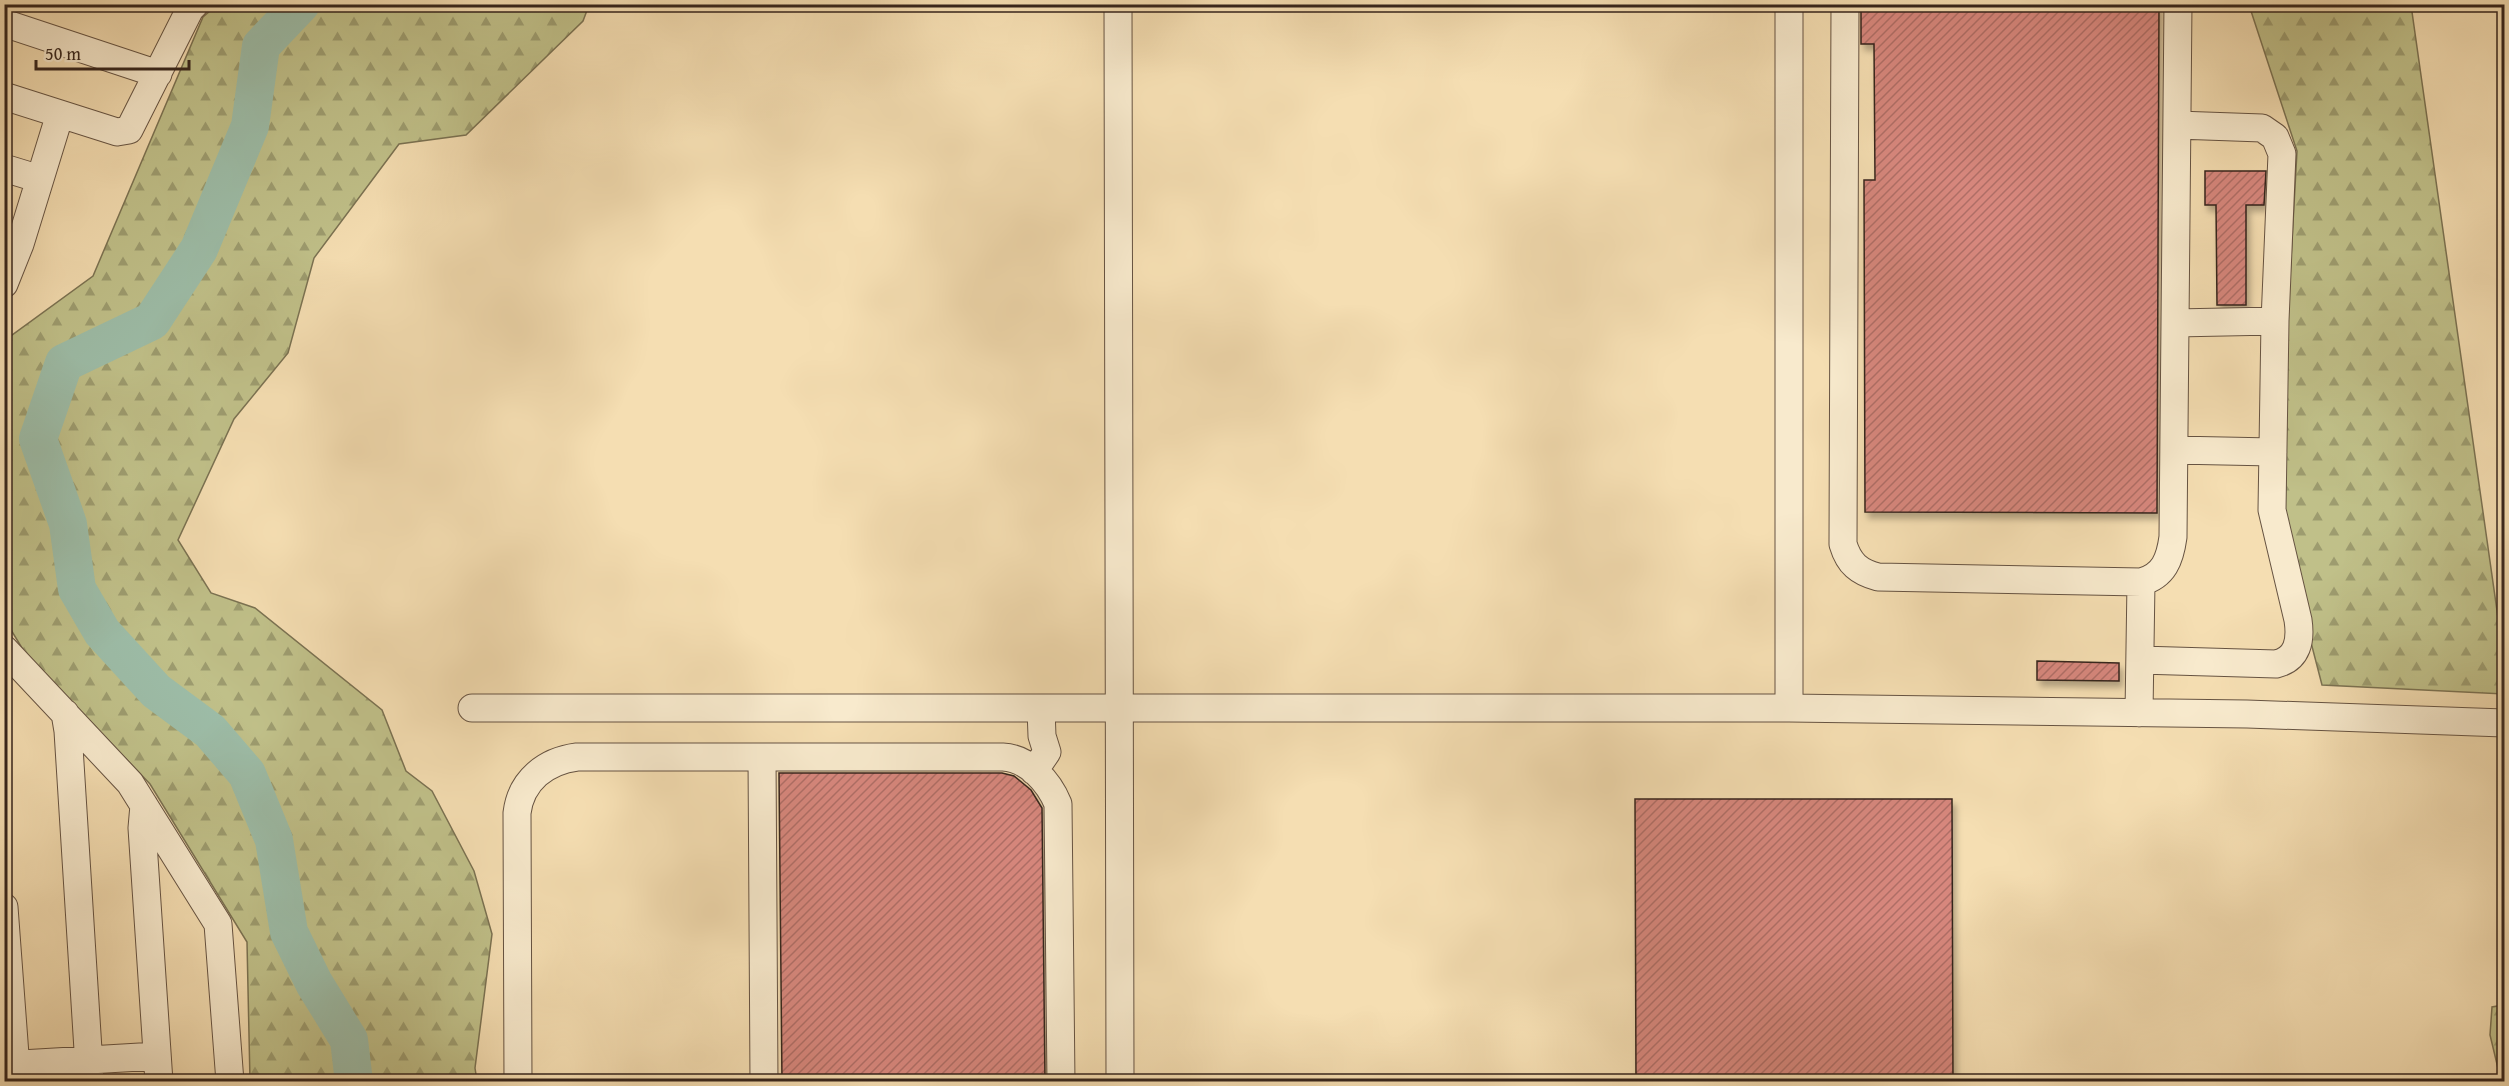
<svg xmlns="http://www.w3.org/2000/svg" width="2509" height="1086" font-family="'Gentium Book Plus',serif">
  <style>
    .forest { fill: url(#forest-firs); stroke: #7b7252; stroke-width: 1.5 }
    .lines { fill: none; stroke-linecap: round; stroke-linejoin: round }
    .river { stroke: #9dbda8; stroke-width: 38 }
    .building { fill: url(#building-hatch); stroke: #36251c; stroke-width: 1.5; filter: url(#shadow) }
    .minor-casing { stroke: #665342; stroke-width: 29 }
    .minor { stroke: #f8eacd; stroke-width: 27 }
  </style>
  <defs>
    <pattern id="forest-firs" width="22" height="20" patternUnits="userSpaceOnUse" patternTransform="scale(1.5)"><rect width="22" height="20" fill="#c0c089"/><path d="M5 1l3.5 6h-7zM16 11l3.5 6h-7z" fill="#9d9c6f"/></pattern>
    <pattern id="building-hatch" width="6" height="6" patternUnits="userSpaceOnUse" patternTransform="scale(1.5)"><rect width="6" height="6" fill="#d7877d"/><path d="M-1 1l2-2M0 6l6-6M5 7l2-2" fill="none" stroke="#af6e66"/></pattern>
    <filter id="shadow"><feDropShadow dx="3.5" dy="6" stdDeviation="3" flood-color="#0004"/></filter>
  </defs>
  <rect width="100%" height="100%" fill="#f5deb2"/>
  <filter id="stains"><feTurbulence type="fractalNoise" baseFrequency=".00333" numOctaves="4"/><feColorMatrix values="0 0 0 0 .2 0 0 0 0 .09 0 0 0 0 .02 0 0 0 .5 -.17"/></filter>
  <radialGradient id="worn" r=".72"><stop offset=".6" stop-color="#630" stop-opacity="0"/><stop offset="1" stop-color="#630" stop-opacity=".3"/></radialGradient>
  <path class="forest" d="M217,5H589L583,21L466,135L399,144L314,258L288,353L234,419L178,540L211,593L255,608L382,710L406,771L432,791L474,871L492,934L475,1068L477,1081H250L247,942L150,784L25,653L5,620L4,341L93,276L203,17Z
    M2249,5H2411L2504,660V694L2322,685L2277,511L2297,151Z
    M2504,1005V1081H2501L2490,1035L2492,1007Z"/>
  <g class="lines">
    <path class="river" d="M301,4L261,46L250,126L199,249L152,321L64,363L38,439L68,524L77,589L102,632L156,691L210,731L247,774L274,840L289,932L314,983L349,1040L354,1082"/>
  </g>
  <path class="building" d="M1861,4H2159L2157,513L1865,512L1864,180H1875L1874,44H1861Z
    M2205,171H2266L2264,205H2246V305H2217L2216,205H2205Z
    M2037,661L2119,663V681L2037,680Z
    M779,773H1002L1014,776L1031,790L1042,808L1045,1082H782Z
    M1635,799H1952L1953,1082H1636Z"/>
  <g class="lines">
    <g class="minor-casing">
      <path id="minor" d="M1118,4L1120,1082
        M1789,4V708
        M1845,4L1843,544C1849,564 1859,572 1878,577L2141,582C2164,576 2170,559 2173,537L2178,4
        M4,23L158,74
        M4,96L117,132L129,130L190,9L195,4
        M4,168L40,179
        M4,284L20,244L60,114
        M2175,323L2275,321
        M2174,450L2273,452
        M4,649L130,783L218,924L230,1082
        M2140,660L2276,664C2298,659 2301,640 2298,620L2272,510L2275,321L2282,154L2275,137L2262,128L2177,125
        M472,708H1789L2247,714L2504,723
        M65,713L68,731L90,1082
        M2139,713L2141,582
        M762,757L764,1082
        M1034,771L1047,752L1042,736L1041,709
        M144,805L142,828L159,1082
        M4,907L17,1082
        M4,1065L157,1056
        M518,1082L517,813C521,780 546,761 577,757H1003C1028,758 1049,782 1058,804L1061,1082"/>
    </g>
    <use href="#minor" class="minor"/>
  </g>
  <rect width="2509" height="1086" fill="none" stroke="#f5deb2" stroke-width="24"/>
  <rect x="6" y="6" width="2497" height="1074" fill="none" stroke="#36251c" stroke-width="3"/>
  <rect x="12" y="12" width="2485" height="1062" fill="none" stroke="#36251c" stroke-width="1.5"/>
  <path d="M36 60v9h153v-9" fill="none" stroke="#36251c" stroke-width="3"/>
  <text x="45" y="60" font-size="18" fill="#36251c" stroke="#f8eacd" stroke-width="4.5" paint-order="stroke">50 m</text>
  <rect width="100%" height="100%" filter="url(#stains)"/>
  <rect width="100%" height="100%" fill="url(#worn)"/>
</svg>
